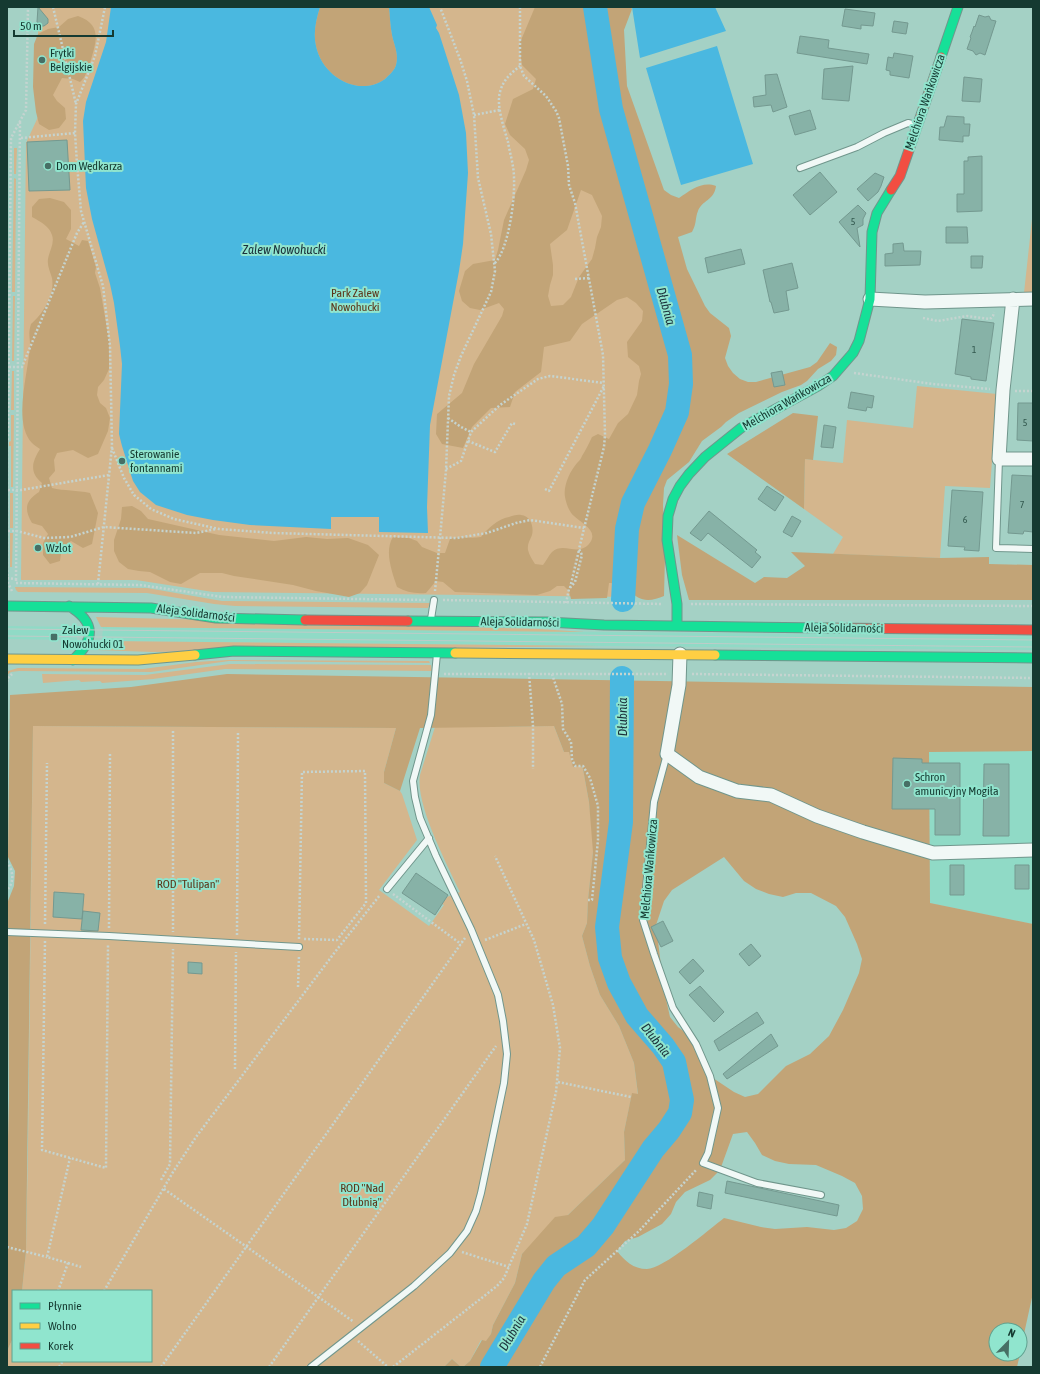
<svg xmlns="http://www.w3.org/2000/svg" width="1040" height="1374" font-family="'Asap Condensed',sans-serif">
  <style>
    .built { fill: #90dac6 }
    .green { fill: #d4b68d }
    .forest { fill: #c2a477; fill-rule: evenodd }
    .water { fill: #4ab8e0 }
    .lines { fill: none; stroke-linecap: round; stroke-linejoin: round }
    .river { stroke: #4ab8e0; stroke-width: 24 }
    .building { fill: #87b2a7; stroke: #749990 }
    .lane-casing { stroke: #70968c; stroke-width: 8 }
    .street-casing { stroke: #70968c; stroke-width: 15 }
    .fast-casing { stroke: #70968c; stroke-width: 11 }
    .slow-casing { stroke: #70968c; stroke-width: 11 }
    .jam-casing { stroke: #70968c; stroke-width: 11 }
    .path { stroke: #c5d4d0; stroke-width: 2.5; stroke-dasharray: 2 2; stroke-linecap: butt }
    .lane { stroke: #f1f8f6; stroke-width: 6 }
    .street { stroke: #f1f8f6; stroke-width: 13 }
    .fast { stroke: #16e098; stroke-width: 9 }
    .slow { stroke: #ffcf43; stroke-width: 9 }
    .jam { stroke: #f24e42; stroke-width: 9 }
    .tram { stroke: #beccc8; stroke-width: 1 }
    .poi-dot { fill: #476f65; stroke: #90e5ce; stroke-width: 1.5 }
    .labels { text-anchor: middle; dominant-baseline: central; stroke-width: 4; stroke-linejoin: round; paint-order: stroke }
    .number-label { font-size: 10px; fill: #32584e }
    .poi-label { font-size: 12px; fill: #153a31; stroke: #90e5ce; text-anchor: start }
    .street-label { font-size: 12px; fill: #153a31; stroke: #90e5ce }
    .park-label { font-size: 12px; fill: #5c3519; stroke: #90e5ce }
    .water-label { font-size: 13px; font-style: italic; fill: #1a2f3a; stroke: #90e5ce }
  </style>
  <rect width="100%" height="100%" fill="#a4d1c5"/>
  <path class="built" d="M7,626L77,627V640L7,639Z
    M101,627L1033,636V650L101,641L102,639L103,628Z
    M929,751H1033V924L930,903Z"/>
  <path class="green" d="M38,7H582L663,295L632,508L634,597L213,592L136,580H21L26,143L38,117Z
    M14,148H17L16,174H14Z
    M14,178L16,179L15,292H12Z
    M1033,210V293H1024Z
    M13,296H15L14,361H12Z
    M12,371H14V410H11Z
    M917,386L997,394L990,488L945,486L940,558L833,554L843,537L804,509L805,459L843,463L847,420L913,428Z
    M11,415H14L13,487H11V446H9V442L11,441Z
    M10,493H13V528H10Z
    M10,533H13L12,567H10Z
    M15,587L147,588L222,601L430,603L428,608L235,606L214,604L147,593L18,592L16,590Z
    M96,617L539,629L585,632L101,627Z
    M101,641L599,646L153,652L96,650Z
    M228,660L429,661L430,663L229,661L151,672L19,671L11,672L7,675L8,671L18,668L143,669L196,662Z
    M230,664L431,665L432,671L225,669L153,679L102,683L100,681L81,682L79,680L43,683L42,674L145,675Z
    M33,726L396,728L384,772V783L400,791L402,794L417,840L379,890L429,926L444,905L442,904L447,897L460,892C447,864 415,804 420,775L435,727L554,726L564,752H569L583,769L589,802L593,838V852L588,900L587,923L582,936L590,966L600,995L619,1026L634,1063L638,1095L632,1094L624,1132L625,1160L568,1215L522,1254L515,1283L493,1325L491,1334L486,1342L481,1340L470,1361L463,1367H461L452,1359L444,1367H7V1351L13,1338V1361H151V1291H22L26,1251L28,1146Z"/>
  <path class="forest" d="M320,7H389C390,16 390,25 392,35C394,45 399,54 396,65C395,70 389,75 385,79C358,98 322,76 316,46C313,33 316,20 320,7Z
    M535,7H631L632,9L624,30L627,86L664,190L671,195L679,198C691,190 702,181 716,186C714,201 702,200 698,211C695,218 697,223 692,232L678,237L687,269L705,306L710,313L729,328L731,336L725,358L728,366L733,373L740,379L748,382H756L810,367L817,362L830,343L837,347L836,355L831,361L818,369L807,381L801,385L782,392L739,413L726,422L721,427L702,441L689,462L667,480L664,488L663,505L665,556L664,596C659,598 653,600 648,600C633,600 625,582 609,583L607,598L571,599L569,591L564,586H557L550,591L537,595L455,592L443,582L436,581L426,593C415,594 406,592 397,587C392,572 384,551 393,537L409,538L417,541L422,547L437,553H445L450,539C461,536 471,539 481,537C487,529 498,519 509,517C512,516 518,514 521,515C531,516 534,527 532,535C530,540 527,544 528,550C529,555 532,559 535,564L543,565C546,561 549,555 552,552C564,541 577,557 589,544C600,531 581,523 574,516C569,512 566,503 565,497C563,486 570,471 577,463C579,461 581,459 582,456C586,450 589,443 592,437L598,434L609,439L618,423L628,414L637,395L639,381L641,374L639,366L628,357L627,342L642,321L643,311L636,303L627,297L617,300L582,324L570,341L544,347L541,372L515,392L510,407L491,408L472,427L463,448L442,444L436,434L437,414L462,393L474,364L502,316L504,309L499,303L480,310L470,308L462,301L459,291L465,271L473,264L495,260L498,250L504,220L526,170L529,160L525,149L510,135L505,124L513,99L533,89L536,79L522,65L519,45ZM581,190L592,195L602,216L601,227L597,237L595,248L592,259L579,277L571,297L563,305L551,306L548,296L550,285L553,275V265L550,244L567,230Z
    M78,16C103,25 96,42 90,63C87,70 86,77 80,82L73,79L62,78L53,95L57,101L65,108L66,119L59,128L49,130L39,124L36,112L33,87L34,44L38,34L48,29L59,27L68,19Z
    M50,198L64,202L71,210V229L66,239L79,246L82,240L88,241L94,260L96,267L95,273L100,288L109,340V369L104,380L98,387L97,395L100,403L106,408L110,418L108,431L98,454L88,458L73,450L57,453L54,460L55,471L49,478L52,488C64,491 77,490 90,493L98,513L92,544L83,548L71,541L62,547L60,561L50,564L43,555V543L48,534L42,526L32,523C24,509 25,501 39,492L42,483C29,472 32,462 40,449C37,447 34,445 32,443C12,422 29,371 30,345C30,336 28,334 31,324C43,314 55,294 52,278C50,271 47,266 48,259C49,252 55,243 52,235C49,226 41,222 32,217V207L39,199Z
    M793,413L818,416L813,460L805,459L804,509L727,454Z
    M132,506L141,511L148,519L219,535L274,541L306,537L327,539L348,538L368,545L379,555L367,585L360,593L349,597L316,591L293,585L234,576L222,573H200L181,584L170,582L150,572L139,571L128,569L119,562L114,551V540L121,519L122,507Z
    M677,535L755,583L764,577L787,578L805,566L791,552L940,558L989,557V564L1033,565V600H689L682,575Z
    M227,674L1033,687V751L929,752L930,903L1033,924V1293L1020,1352V1330H996V1354H1020L1017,1367H463L470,1361L482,1340L486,1341L491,1334L493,1325L515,1283L522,1254L555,1217L568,1215L625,1160L624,1132L632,1093L638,1094L634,1063L619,1026L600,995L590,966L582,936L587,923L588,900L593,852L589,802L583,769L581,766L573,767L569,752H564L554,726L420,728L400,791L384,783V772L396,728L33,726L26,1251L22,1291H13V1338L7,1351V1183L9,1099L8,901L14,886L15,871L8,857L10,695L131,687ZM724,857L744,881L756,889L769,894L783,897L796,893H811L836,906L845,917L857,944L862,959L859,973L843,1010L829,1036L810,1054L786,1066L758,1094L745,1097L734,1092L713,1078L698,1042L678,1027L670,1017L664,990L656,925L664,901L672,890ZM747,1132L755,1143L762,1155L775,1161L789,1164L816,1165L842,1176L855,1183L862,1196L863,1209L857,1221L846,1228L834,1230L807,1227L775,1229L761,1227L724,1218C710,1229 663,1269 647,1269C633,1269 625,1261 617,1251L625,1241L638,1237L662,1224L671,1214L676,1202L685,1192L710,1180L720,1170L733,1134Z
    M452,1359L461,1367H444Z"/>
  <path class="water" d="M111,7H320C316,20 313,33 316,46C322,76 358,98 385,79C389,75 395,70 396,65C399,54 394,45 392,35C390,25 390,16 389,7H429L437,25L436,28L439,33L459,95L466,133L468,173L463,244L459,271L430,425L427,507L428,533L379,532V517H331V529L250,525L213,520L187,515L156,505L140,492L133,481L122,446L119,434L122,364L120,346L114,303L110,284L92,219L86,188L83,121L86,102L106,42Z
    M632,7H715L726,31L640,58Z
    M717,46L753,164L681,185L646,68Z"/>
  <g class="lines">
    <path class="river" d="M595,7L611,109L680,355L681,384L677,412L660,450L633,503L627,529L623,600
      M492,1367L544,1281L556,1266L586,1246L603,1226L653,1149L669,1130L680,1113L682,1100L674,1062L663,1046L637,1016L619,983L610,958L607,927L621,822L622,678"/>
  </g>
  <path class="building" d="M38,7L48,19V23L44,26H40L37,22Z
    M845,9L875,13L873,26L861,25V29L842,26Z
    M979,15L985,17L989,16L991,20L996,21L985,55L980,53L976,55L973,51L967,49L971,38L970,37L972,32L974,26L975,27Z
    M894,21L908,23L906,34L892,32Z
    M800,36L829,40L828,48L869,54L867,64L797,53Z
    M894,53L913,56L909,78L890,75V71L886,70L888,57L893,58Z
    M853,66L849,101L822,99L824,69Z
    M777,74L787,107L773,112L771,105L754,107L753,97L766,95L765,75Z
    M964,77L982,79L980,102L962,101Z
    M810,110L816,129L795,135L789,116Z
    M947,116L964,117V124H970L969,136H963V142L939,140L940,127H944Z
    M67,140L70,190L29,191L27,142Z
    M982,156V211L957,212V194H964V161H968V157Z
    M820,172L837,192L810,215L793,195Z
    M875,173L884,177L881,186L878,192L868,201L857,189Z
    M858,205L866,213L863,219V225L857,228L860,247L839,222Z
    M946,227H967L968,243H946Z
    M903,243L904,251H921L920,265L885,266V254L893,253V244Z
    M741,249L745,264L708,273L705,258Z
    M971,256H983L982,268H971Z
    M792,263L798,288L786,291L789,310L774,313L771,302H770L763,270Z
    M962,319L994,323L986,381L971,379V377L955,374Z
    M782,371L785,385L774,387L771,373Z
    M851,392L874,396L872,408L867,407L866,411L848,408Z
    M1018,403H1033V441L1017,440Z
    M824,425L836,427L833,448L821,447Z
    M1012,475L1033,476V532L1024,531L1023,534L1008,533Z
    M767,486L784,497L775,511L758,499Z
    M952,490L983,492L979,551L964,550L965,547L948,546Z
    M709,511L757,550L755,552L761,557L752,568L708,533L701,541L690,533Z
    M792,516L801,521L792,537L783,532Z
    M893,758L922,759V763H960V835H935V809H892Z
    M984,764H1009V836H983Z
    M950,865H964V895H950Z
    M1015,865H1029V889H1015Z
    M416,873L448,895L435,915L402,893Z
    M54,892L84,894L82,919L53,917Z
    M83,911L100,913L98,931L81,930Z
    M663,921L673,941L661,947L651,927Z
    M751,944L761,956L749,966L739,954Z
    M693,959L704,971L690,984L679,972Z
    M188,962L202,963V974L188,973Z
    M700,986L724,1012L714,1022L689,995Z
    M757,1012L764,1023L719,1051L714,1041Z
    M771,1034L778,1046L727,1079L723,1074Z
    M727,1181L839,1205L837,1216L725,1193Z
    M699,1192L713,1195L711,1209L697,1206Z"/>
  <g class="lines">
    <g class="lane-casing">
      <path id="lane" d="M800,168L857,147L884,133L908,123L916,125
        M999,459L996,548L1033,549
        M431,619L434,600
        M667,754L654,802L643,920L654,954L673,1008L696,1044L710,1076L718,1108L708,1153L703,1163L757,1183L821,1195
        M387,889L429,838
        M7,932L109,936L299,947
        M311,1367L414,1286L450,1253L467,1231L476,1211L481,1193L504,1083L507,1054L503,1021L498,995L471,929L436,856L420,818L415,797L413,781L431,715L437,654"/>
    </g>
    <g class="street-casing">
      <path id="street" d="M870,299L925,302L1033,299
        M1013,299L1003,390L999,459H1033
        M680,654L679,685L667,754L699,777L737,791L771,795L817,816L863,832L933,853L1033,850"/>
    </g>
    <g class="fast-casing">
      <path id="fast" d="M941,57L958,7
        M7,606L151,608L216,618L305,620
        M69,606C96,622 95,640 73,660
        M408,621L547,622L604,625L827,628
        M677,626V604L667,540L668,516L673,499L680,486L689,474L705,457L741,428L818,386L833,376L853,353L859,341L870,299L872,232L877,213L891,190
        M195,655L234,651L455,653
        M715,655L1033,658"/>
    </g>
    <g class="slow-casing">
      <path id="slow" d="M455,653L715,655
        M7,659L138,660L195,655"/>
    </g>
    <g class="jam-casing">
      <path id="jam" d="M891,190L900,176L941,57
        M305,620L408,621
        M827,628L1033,630"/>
    </g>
    <path class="path" d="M53,7L76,104
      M520,7V66L524,76L546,96L556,111L559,118L568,166L569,185L575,203L603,355L605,435L604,447L579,549L582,555L575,582L569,589L566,603
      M474,115L500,110
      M21,138L75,133
      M495,263C509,247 515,200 514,178C514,166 510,154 508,142C504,128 496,105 500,92C503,80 511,73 520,66
      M575,279L589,278
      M923,318L938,321L967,316L990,319L993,316L994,312
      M9,367H22L77,233L84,222
      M854,373L933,384L990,389
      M1015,391H1033
      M448,418L461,427L471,432
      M468,441L495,452L512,423L515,424
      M112,448L124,478L134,495L151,509L174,519L219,529L273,533L457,538L487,533L516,523L530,520L584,528
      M446,469L461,461L471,432L500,405L538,379L550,376L604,383
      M545,489L549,491L604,386
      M8,490H21L109,475
      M8,531H17L44,538L70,537L104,527L196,533L216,529
      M7,578L16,579L20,122
      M16,579V583L140,585L223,597L426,600
      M98,584L112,446L110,346L103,286L81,211L77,164L75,133L76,104L95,56L105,7
      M570,588L579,550
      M12,591L8,583L7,567V442L8,438L11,138L26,110L28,7
      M435,591L440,538L446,470L449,396L454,375L461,356L491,292L495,271L491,234L478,178L474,115L467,81L460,59L440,7
      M443,600L662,604
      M691,604L1033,606
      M529,673L533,726V769
      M444,674H667
      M552,674L562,704L563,729L571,742L572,759L575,766H583L590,778L598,806V840L592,900H588
      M692,674L1033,678
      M7,682L8,678L12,674
      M173,731V932
      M7,861C13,872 15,880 7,891
      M393,894L461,944
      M45,924L47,763
      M109,928L110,752
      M237,935L238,731
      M299,939L302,772L365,771L366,903L337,940L304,939
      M485,940L526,924
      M45,941L42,1150L106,1168L108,945
      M298,987L299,956
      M235,1069L236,952
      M558,1082L631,1097
      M161,1180L170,1164L173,949
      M164,1189L354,1322
      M7,1247L47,1257
      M462,1252L509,1267
      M68,1263L81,1267
      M58,1291L68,1263L47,1257L70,1158
      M104,1291L173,1172L196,1137L335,952L380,895
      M358,1341L388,1367
      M59,1367L63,1361
      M161,1367L465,938
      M269,1367L496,1046
      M393,1367L497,1286L504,1278L527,1224L556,1092L560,1048L553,1005L534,940L495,856
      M540,1367L585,1280L639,1231L697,1169"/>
    <use href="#lane" class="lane"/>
    <use href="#street" class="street"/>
    <use href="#fast" class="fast"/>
    <use href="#slow" class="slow"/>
    <use href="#jam" class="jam"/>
    <path class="tram" d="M7,629L1033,640
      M7,636L1033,647"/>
  </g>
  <g class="poi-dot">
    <circle cx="42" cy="60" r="4"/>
    <circle cx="48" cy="166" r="4"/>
    <circle cx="122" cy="461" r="4"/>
    <circle cx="38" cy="548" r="4"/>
    <rect x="50" y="633" width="8" height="8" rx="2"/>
    <circle cx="907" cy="784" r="4"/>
  </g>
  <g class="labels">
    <g class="number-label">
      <text x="853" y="221">5</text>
      <text x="974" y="349">1</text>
      <text x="1025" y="422">5</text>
      <text x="1022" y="504">7</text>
      <text x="965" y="519">6</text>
    </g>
    <g class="poi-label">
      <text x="50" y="53">Frytki<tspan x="50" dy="14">Belgijskie</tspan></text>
      <text x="56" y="166">Dom Wędkarza</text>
      <text x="130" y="454">Sterowanie<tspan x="130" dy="14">fontannami</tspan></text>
      <text x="46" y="548">Wzlot</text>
      <text x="62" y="630">Zalew<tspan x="62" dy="14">Nowohucki 01</tspan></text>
      <text x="915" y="777">Schron<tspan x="915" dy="14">amunicyjny Mogiła</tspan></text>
    </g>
    <g class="street-label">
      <text transform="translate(925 102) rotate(-71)">Melchiora Wańkowicza</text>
      <text transform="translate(787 402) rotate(-30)">Melchiora Wańkowicza</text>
      <text transform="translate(196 613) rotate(7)">Aleja Solidarności</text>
      <text transform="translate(520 622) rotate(1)">Aleja Solidarności</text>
      <text transform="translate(844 628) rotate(1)">Aleja Solidarności</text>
      <text transform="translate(649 869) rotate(-85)">Melchiora Wańkowicza</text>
    </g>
    <g class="park-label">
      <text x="355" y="293">Park Zalew<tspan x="355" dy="14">Nowohucki</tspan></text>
      <text x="188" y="884">ROD "Tulipan"</text>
      <text x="362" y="1188">ROD "Nad<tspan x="362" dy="14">Dłubnią"</tspan></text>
    </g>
    <g class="water-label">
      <text x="284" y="249">Zalew Nowohucki</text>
      <text transform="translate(666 306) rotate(74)">Dłubnia</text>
      <text transform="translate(622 717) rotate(-90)">Dłubnia</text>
      <text transform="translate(656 1040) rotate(51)">Dłubnia</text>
      <text transform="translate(512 1333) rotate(-59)">Dłubnia</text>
    </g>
  </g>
  <rect width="1040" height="1374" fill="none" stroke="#153a31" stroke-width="16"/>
  <rect x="12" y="1290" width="140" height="72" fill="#90e5ce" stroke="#5fa18f"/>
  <rect x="20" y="1303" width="20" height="6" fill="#16e098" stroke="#5fa18f"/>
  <text x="48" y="1310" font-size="12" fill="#153a31">Płynnie</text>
  <rect x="20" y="1323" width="20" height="6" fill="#ffcf43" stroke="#5fa18f"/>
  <text x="48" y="1330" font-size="12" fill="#153a31">Wolno</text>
  <rect x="20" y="1343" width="20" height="6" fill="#f24e42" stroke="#5fa18f"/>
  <text x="48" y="1350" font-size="12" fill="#153a31">Korek</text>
  <g transform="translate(1008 1342) rotate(23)"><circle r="19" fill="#90e5ce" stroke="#5fa18f"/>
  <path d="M0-3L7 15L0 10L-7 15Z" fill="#476f65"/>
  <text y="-6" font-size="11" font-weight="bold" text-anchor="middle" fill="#153a31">N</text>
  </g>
  <path d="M14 30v6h99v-6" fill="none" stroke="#153a31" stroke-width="2"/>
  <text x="20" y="30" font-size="12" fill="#153a31" stroke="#90e5ce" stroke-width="3" paint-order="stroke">50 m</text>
</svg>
